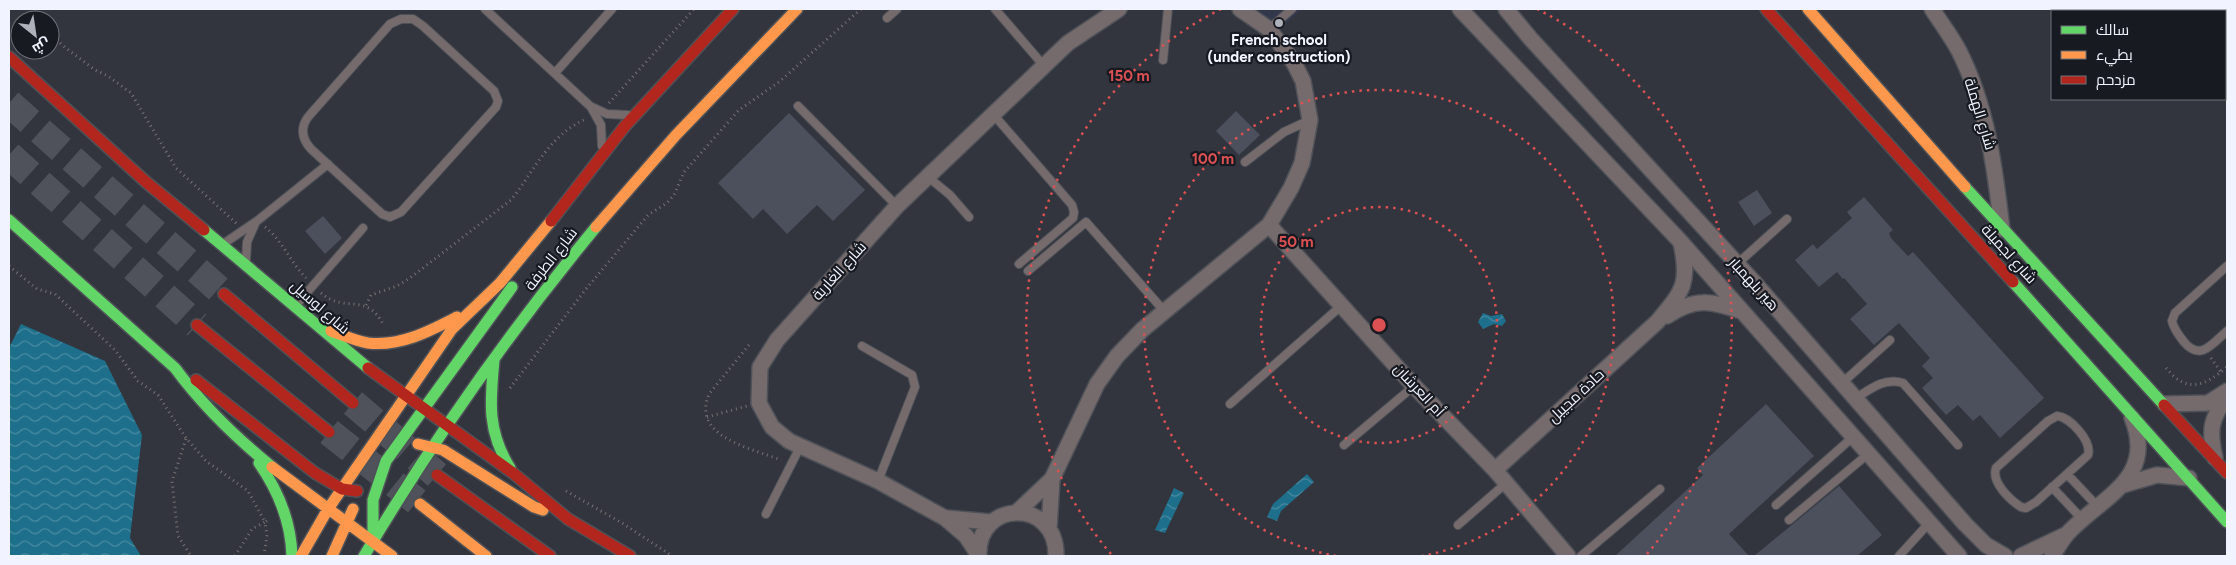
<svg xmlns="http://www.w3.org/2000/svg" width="2236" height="565" font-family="Figtree,Cairo,sans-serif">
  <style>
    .built { fill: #32374a }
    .water { fill: url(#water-waves) }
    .building { fill: #4c505d }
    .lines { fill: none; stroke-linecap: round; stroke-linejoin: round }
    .highway-tunnel { stroke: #4f525a; stroke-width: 28; stroke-dasharray: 28 14; stroke-linecap: butt }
    .lane-casing { stroke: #4e5157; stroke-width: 10 }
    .street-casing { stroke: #4e5157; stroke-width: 18 }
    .fast-casing { stroke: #4e5157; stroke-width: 14 }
    .slow-casing { stroke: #4e5157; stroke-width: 14 }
    .jam-casing { stroke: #4e5157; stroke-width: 14 }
    .path { stroke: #767274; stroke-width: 3; stroke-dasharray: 1 4; stroke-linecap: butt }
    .lane { stroke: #756b6d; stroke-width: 8 }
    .street { stroke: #756b6d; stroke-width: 15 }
    .fast { stroke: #63d668; stroke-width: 11 }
    .slow { stroke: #ff974d; stroke-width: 11 }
    .jam { stroke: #b3261e; stroke-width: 11 }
    .ring { fill: none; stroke: #db5153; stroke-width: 2.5; stroke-dasharray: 2.5 5 }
    .poi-dot { fill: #aeb1ba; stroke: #181a21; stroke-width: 2 }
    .labels { text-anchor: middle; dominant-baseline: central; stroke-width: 4.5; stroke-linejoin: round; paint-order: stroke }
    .poi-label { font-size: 15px; font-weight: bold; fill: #f1f4fe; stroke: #181a21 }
    .street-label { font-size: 15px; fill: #f1f4fe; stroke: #181a21 }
    .centre { fill: #db5153; stroke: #181a21; stroke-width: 2.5 }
    .ring-label { font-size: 15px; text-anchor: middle; font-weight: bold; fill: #db5153; stroke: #181a21; stroke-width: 4.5; stroke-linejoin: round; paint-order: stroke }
  </style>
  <defs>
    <pattern id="water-waves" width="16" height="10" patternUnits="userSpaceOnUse" patternTransform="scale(1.25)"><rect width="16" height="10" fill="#1d6f8b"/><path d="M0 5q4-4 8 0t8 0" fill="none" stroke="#498ba2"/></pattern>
  </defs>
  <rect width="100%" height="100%" fill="#32353d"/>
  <path class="built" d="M1254,9H1303L1279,30Z"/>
  <path class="water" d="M1483,313L1491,316L1502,314L1506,321L1502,326L1494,324L1483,329L1478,322Z
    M21,324L105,361L142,435L130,538L141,556H9V348Z
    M1307,474L1314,482L1281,511L1277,521L1267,517L1273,504Z
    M1174,488L1184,493L1165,533L1155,530Z"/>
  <path class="building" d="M1236,111L1260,135L1239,155L1216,131Z
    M789,113L865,190L833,221L817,205L787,234L763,209L753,219L718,183Z
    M1757,190L1772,213L1754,226L1738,202Z
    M1864,197L1893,230L1889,233L1891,238L1908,256L1913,252L2044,398L2000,438L1980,415L1973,421L1958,405L1946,415L1922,388L1933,378L1922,366L1930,358L1899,323L1874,345L1850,319L1867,304L1844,278L1843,279L1837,272L1819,287L1795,260L1813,244L1817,249L1852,218L1847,212Z
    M323,216L342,238L325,254L305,231Z
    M1766,404L1814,456L1729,534L1749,556H1615L1703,475L1697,468Z
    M1839,486L1882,535L1857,556H1754Z"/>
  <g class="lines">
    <path class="highway-tunnel" d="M9,103L224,294
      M9,155L197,325
      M353,403L437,475
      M329,432L420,504"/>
    <g class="lane-casing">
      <path id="lane" d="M485,9L590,106L607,114L628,115
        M995,9L1044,66
        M887,18L897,9
        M401,19H413L423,26L494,91L498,101L496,107L401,212L390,217L382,214L311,149C302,139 300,128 308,117L390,24Z
        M1269,29L1292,9
        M1163,60L1168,9
        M555,73L612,9
        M798,106L897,206
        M591,107L601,125L602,146
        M993,114L1072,205L1074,212L1073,218L1019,264
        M1245,162L1284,132L1310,120
        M928,177L950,195L969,217
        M223,244L257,221L328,164
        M246,261L247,242L255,224
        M1737,264L1787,219
        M2227,266L2175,313L2172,321C2174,330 2179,335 2184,342C2201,362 2213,343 2227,331
        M1028,271L1086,222L1165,312
        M297,304L363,228
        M862,346L912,375L915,387L878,481
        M1842,383L1890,340
        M1855,399C1870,389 1885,377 1903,383L1958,445
        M1230,404L1341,306
        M2057,416C2070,417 2092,441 2088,455L2036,502L2026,508L2021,507C2010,500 1991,482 1996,468L2048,421Z
        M1344,445L1414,386
        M2067,474L2098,507
        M2052,487L2083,520
        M1776,505L1853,437
        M766,514L800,447
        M1789,520L1868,454
        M1458,525L1505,484
        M1581,556L1660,489
        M1899,556L1929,523"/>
    </g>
    <g class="street-casing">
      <path id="street" d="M1460,9L1680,241L1959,556
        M1506,9L1530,38L1752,280L1965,524L1986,545L2005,556
        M1932,9C1941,23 1951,36 1959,51C1987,106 1995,168 2002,229
        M1269,225L1414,386L1495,470L1568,556
        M1667,316C1696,297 1710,301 1741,311
        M2165,404L2208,403L2227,391
        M2215,458C2209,431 2210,419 2227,397
        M1495,470L1657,322C1683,291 1690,284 1681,243
        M2123,485L2157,475L2189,478
        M1017,512L1052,479L1097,384L1117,356L1142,330L1269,225L1291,188L1302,163L1310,120L1303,81L1294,63L1269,29L1240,9
        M947,518L991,522
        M1049,529L1052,479
        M978,554L966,536L945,518L878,481L789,441L772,427L759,403L760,367L777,340L897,206L1068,43L1119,9
        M979,556C976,500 1057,497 1056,556
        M2021,556L2065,535
        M2052,556C2057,549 2061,541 2067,534C2101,497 2157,479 2132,418"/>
    </g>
    <g class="fast-casing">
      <path id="fast" d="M1965,187L2164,405
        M9,220L175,368C203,406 235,437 272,467
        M204,230L368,368
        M2013,282L2227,522
        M494,360C490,402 487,431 510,468
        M259,463C279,492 291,521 292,556
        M373,539V500L386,461L512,287
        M364,556C433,440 510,331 596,227"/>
    </g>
    <g class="slow-casing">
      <path id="slow" d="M1808,9L1965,187
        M596,227L676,135L797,9
        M331,331C343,335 355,341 368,343C400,347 430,331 457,317
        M418,444L443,450L534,507L543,510
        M272,467L392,556
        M420,504L486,556
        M301,556L328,509L452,329L500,283L551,221
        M332,556L353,509"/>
    </g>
    <g class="jam-casing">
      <path id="jam" d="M1766,9L2013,282
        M9,57L146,182L204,230
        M551,221L625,126L733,9
        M224,294L353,403
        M197,325L329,432
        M368,368L513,473L568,519L630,556
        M196,380L315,473L342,489L357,491
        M2164,405L2227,473
        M437,475L550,556"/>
    </g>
    <path class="path" d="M36,9L43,20
      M50,32L62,45L95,70L108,76L131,93L176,168L237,224
      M609,103L694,9
      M265,227C283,241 290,262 306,278
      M9,266L37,289L55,294L115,350L138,381L158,395L186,438L206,461L248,491L265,522L269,519
      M321,293C345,314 367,291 384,326
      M366,305L371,295L397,286L410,278L511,200C535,170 549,135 586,119
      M749,345L709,394C691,437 751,448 781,460
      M2211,358L2221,372
      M2166,368C2187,394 2205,386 2227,367
      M510,388L586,289L648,215L667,203L674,195L684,172L739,110L779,82L861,9
      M707,417L747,406
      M186,439L172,481L178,536L191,556
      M566,491L622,523L672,556
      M235,556L252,529L265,522L267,535L264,556"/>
    <use href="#lane" class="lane"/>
    <use href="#street" class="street"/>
    <use href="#fast" class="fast"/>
    <use href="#slow" class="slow"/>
    <use href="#jam" class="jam"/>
  </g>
  <g class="ring">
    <circle cx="1379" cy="325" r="118"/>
    <path d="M1336 556A235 235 0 1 1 1422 556"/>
    <path d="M1111 554A353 353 0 0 1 1221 9M1537 9A353 353 0 0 1 1647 554"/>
  </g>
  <circle class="poi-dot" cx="1279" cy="23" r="5"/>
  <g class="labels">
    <g class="poi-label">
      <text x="1279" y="40">French school<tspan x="1279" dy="17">(under construction)</tspan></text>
    </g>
    <g class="street-label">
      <text transform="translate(1980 114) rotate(73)">شارع الهملة</text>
      <text transform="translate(2009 254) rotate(48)">شارع لجميلة</text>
      <text transform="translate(551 259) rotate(-52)">شارع الطرفة</text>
      <text transform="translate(839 271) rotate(-48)">شارع الغارية</text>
      <text transform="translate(1754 284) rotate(48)">هير بلهمبار</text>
      <text transform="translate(320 307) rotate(41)">شارع لوسيل</text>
      <text transform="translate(1419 390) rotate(47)">أم العرشان</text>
      <text transform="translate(1576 396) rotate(-43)">حادة مجيبل</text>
    </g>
  </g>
  <circle cx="1379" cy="325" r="8" class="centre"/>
  <g class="ring-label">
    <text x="1129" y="81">150 m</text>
    <text x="1213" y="164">100 m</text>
    <text x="1296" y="247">50 m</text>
  </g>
  <rect width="2236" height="565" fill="none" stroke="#f1f4fe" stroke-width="20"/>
  <rect x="2051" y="10" width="175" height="90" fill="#181a21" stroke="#6f7179"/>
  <rect x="2061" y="26" width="25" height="8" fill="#63d668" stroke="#6f7179"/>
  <text x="2096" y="35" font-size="15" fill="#f1f4fe">سالك</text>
  <rect x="2061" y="51" width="25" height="8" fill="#ff974d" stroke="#6f7179"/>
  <text x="2096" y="60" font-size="15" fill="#f1f4fe">بطيء</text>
  <rect x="2061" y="76" width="25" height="8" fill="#b3261e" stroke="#6f7179"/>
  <text x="2096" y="85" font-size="15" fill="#f1f4fe">مزدحم</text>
  <g transform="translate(35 35) rotate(150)"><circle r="24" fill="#181a21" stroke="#6f7179"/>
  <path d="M0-4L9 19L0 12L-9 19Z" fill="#aeb1ba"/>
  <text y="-8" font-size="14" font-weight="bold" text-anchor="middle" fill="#f1f4fe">ش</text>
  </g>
</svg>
